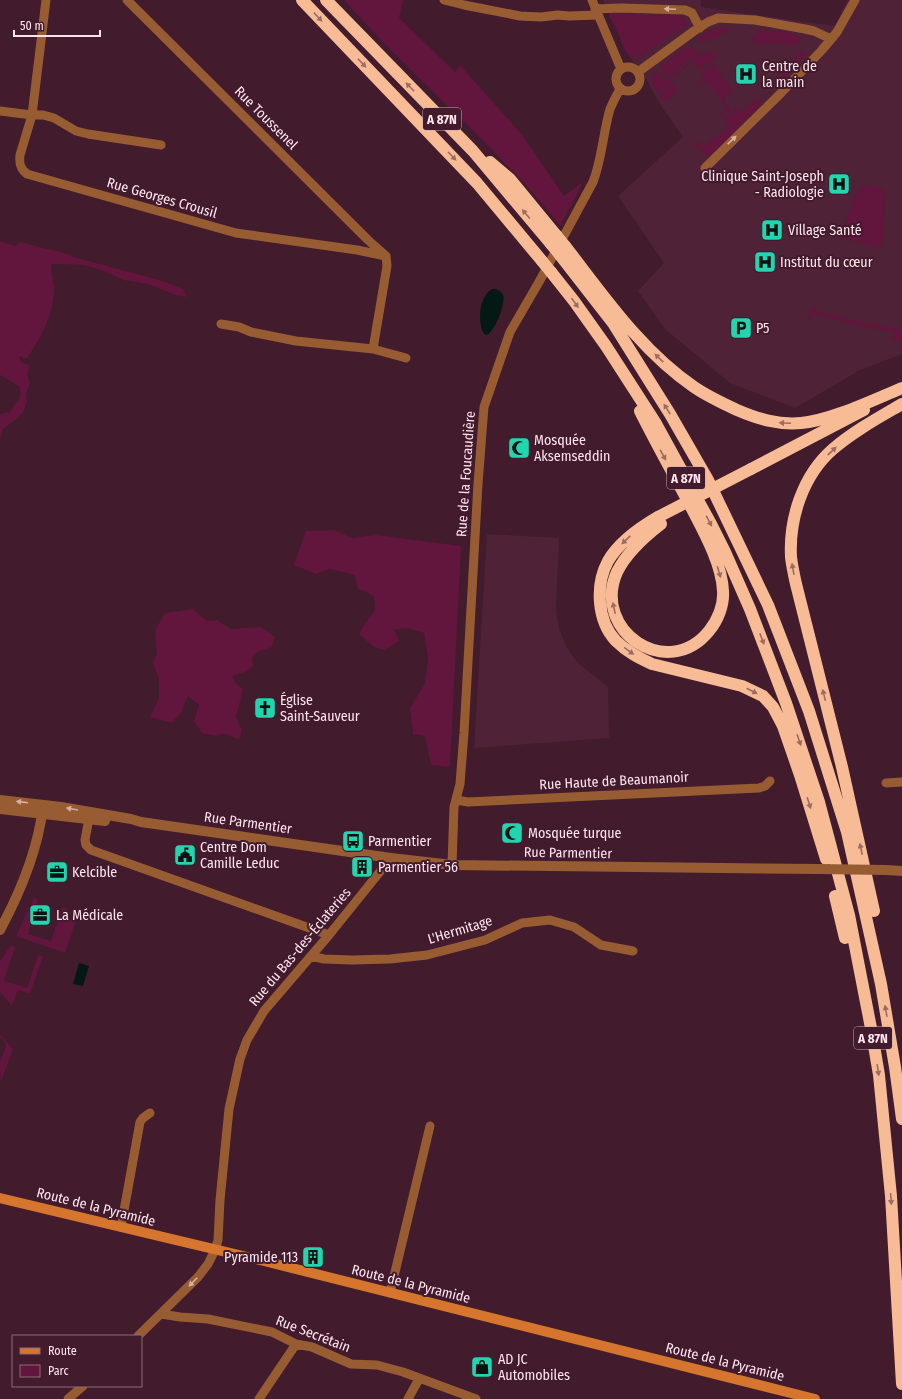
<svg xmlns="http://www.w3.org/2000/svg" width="902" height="1399" font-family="'Fira Sans Condensed',sans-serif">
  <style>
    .built { fill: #502237 }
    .green { fill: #62153d }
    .water { fill: #041913 }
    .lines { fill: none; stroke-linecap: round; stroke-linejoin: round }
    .minor { stroke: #985c33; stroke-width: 9 }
    .tertiary { stroke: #985c33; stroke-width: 10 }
    .secondary { stroke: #d6762e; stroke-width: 10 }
    .motorway { stroke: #f7bc96; stroke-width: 12 }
    .tertiary-bridge { stroke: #985c33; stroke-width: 10 }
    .motorway-bridge { stroke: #f7bc96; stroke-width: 12 }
    .oneway { fill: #d6aea3 }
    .oneway2 { fill: #9c6c62 }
    .labels { text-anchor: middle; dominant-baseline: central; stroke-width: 4; stroke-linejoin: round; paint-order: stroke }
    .shield { fill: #421b2d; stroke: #c6a8b4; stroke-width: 1 }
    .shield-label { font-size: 13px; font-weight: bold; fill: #ffe4ee }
    .poi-label { font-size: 14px; fill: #ffe4ee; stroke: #421b2d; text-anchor: start }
    .street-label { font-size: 14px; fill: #ffe4ee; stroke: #421b2d }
  </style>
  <rect width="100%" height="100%" fill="#421b2d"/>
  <path class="built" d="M603,0H701V7L835,26L847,0H902V354L860,370L795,408L730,383L665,329L638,291L664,263L618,196L683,137L660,104L644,75L628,55Z
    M487,534L559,538L556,609L559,629L567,648L578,663L608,687L609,738L474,748Z"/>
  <path class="green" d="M344,0H403L399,18L455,72L460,65L523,136L564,196L581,183V187L560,226C543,203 522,181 502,160C450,106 393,56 344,0Z
    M616,10L619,14H624L681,16L687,20V23L683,28L640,56C629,60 625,52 622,43C619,34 614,24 609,16V14L610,11Z
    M728,27L731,28C722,34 708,45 697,40L709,31Z
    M762,30L792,33L802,39L797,45H793L761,43V45C756,44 753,44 752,38Z
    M686,47L700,52L669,73L665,74L663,73L660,67Z
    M803,51H805V55L782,80L778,76L800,52Z
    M713,52L716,55V58L699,70L693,62L683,69L682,68L699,55Z
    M713,64L732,90L723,100L731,108L722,117L720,115L727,109L707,81L699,86L698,84L705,79L701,73Z
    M679,69L681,71L670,79L678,92L664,102L660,97L665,90L667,78Z
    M656,71C664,79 670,84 658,93L652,84L651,80Z
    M756,98L761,104L709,158L694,143L697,140L703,147L729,127L724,120L731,114L735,108L741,113Z
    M867,185L882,188L886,194L882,248L863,244L840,237L856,194L862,187Z
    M0,241L15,246L21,242L47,249L62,252L77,258L163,281L183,289L187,297L175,295L148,284L123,280L104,271L85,265L51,264C51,271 53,279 54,286C55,312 41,339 26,359L19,356L21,363L30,365L27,374L30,383L26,393L27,401L24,411L17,419L3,429L0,440V414L10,412C16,399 22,403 20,387L0,375Z
    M814,306H815L814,311C842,318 870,324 899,329L902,333V338L899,341L892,340L893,332L857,325L813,314L810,322L808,319C808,315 810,310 814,306Z
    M334,530L352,538L376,535L461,546L450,767L431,765L425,736L413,734L410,708L425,683L428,658L424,633L406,628L394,630L399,641L384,650L374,647L359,634L365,623L375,610L374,596L357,588L355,575L330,569L316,574L294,565L306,531Z
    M193,609L207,621L217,620L231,629L261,627L275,637L272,647L258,652L252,658L253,666L245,672L232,676L237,685L243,689L236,717L242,730L239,740L224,733L217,736L202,733L194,721L199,705L188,696L181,713L171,723L150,717L159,698V680L153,662L157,653L155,630L165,613Z
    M34,897L38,900L28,934L51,941L62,907L66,908L63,917L76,921L65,953L16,936Z
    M11,945L15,947L4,980L5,981L27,988L38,955L43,956L30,994L18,990L12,1006L0,992V961Z
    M0,1035L13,1049L1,1082C0,1078 0,1069 0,1063C1,1054 12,1045 0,1037Z"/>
  <path class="water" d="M492,289C496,289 501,290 503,295C506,303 495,331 487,335L484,334C477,322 479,296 492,289Z
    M79,963L89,966L83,986L73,984Z"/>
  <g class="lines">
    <path class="minor" d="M46,0L32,115H43L54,118L76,131L88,134L161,145
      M127,0L368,240L385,255
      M444,0L464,5L520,16L541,17L558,15L569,16L598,15
      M592,0L621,69
      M595,9L621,8L685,10L692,13L700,28
      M616 79a12 12 0 1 1 24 0a12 12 0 1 1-24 0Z
      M638,72L694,31L708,22L718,18L755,20L805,29L814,31L831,39
      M0,111L32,115L20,155C19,163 20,169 27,174L236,233L357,250L386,256
      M705,168L780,94L822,50L837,32L855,0
      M221,324L239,327L251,332L296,341L373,349L406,358
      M373,349L387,266L386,256
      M886,783L902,782
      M456,800L468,802L759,788L765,786L770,781
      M90,813L85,840L86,845L91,850L329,935
      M452,865L454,807L460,784L464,733L478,484L484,407L510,332L539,282L593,182C602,159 603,133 610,109C613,102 616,96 620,89
      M311,956L324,959L352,960L390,959L427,955L485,940L522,923L550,920L574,927L601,945L633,951
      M121,1227L140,1122L143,1118L150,1113
      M390,1293L430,1126
      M161,1314L180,1317L208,1319L272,1332L296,1344L312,1347L351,1364L377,1365L403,1372L476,1399
      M138,1336L198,1277L208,1264L215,1250L218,1240L220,1200L229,1109L240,1059L247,1040L264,1011L329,935L391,858
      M68,1399L83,1386
      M259,1399L296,1344
      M408,1399L419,1379"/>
    <path class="tertiary" d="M0,800L61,807L131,819L141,822L391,858L452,865L818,869
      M0,809L105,821
      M886,870L902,871
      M0,930C20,893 38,849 43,807"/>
    <path class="secondary" d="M0,1198L264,1261L815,1399"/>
    <path class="motorway" d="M302,0L477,183L542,261
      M326,0L473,151L551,244
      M490,162L510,179L556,235
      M565,246C604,296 641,351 694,387C707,396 722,403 737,410C758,419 778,425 801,423C832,420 873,400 902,388
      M560,255L613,323L670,414L708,480L768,605L809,711L847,832L881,984L895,1067L902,1119
      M551,272L574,301L606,346L655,422L711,524L725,552L750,609L786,703L819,802L849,915L871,1028L879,1075L891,1196L902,1384
      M640,411C656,443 674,475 691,507C704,532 722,564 723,591C724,605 718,620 709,631C668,682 591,631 617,572C627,552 644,537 661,524
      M751,469L864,410
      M658,517C639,528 619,542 608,561C595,585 597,621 616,641C627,652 639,658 652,664L742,686L763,696L773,707L783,726L800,775L826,859
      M835,896L845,938
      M874,911L842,767L796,584C794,575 792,566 791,557C789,518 803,475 833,449C854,431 878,418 902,404"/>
    <path class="tertiary-bridge" d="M818,869L886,870"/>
    <path class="motorway-bridge" d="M556,235L565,246
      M551,244L560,255
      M542,261L551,272
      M658,517L751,469"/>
  </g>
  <defs><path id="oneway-solid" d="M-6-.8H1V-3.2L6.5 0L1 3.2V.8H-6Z"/></defs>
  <g class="oneway">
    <use href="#oneway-solid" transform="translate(670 9) rotate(-177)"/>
    <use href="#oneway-solid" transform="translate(732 140) rotate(-44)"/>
    <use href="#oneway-solid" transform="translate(22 802) rotate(-173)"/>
    <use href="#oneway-solid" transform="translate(72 809) rotate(-170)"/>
    <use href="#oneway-solid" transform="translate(193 1282) rotate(134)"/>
  </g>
  <g class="oneway2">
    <use href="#oneway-solid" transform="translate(318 17) rotate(47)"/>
    <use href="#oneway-solid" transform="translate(362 63) rotate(46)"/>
    <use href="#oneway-solid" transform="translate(410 87) rotate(-134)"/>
    <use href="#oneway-solid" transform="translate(452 156) rotate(46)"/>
    <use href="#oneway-solid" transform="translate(526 214) rotate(-130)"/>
    <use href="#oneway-solid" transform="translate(575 303) rotate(54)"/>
    <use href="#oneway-solid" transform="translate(659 358) rotate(-136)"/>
    <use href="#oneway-solid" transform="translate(667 409) rotate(-122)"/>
    <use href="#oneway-solid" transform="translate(785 423) rotate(-177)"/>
    <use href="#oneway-solid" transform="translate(832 451) rotate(-43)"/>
    <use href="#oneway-solid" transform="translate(663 455) rotate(61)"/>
    <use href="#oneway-solid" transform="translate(709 521) rotate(62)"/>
    <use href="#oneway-solid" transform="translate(626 540) rotate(137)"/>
    <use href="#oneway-solid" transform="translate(793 569) rotate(-100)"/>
    <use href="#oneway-solid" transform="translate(719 572) rotate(74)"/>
    <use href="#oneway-solid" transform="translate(614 608) rotate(-102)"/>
    <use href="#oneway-solid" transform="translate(762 639) rotate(69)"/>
    <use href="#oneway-solid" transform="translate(629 651) rotate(36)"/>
    <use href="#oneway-solid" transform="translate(752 691) rotate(27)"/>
    <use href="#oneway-solid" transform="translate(824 695) rotate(-104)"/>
    <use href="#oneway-solid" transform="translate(799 740) rotate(71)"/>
    <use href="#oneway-solid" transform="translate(809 803) rotate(72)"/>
    <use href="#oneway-solid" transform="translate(861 849) rotate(-102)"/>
    <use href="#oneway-solid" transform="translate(886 1011) rotate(-100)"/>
    <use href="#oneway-solid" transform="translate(878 1070) rotate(81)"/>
    <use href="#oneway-solid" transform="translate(891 1199) rotate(86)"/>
  </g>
  <defs>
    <g id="hospital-square" transform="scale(1.15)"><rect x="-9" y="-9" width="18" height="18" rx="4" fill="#21d5af" stroke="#421b2d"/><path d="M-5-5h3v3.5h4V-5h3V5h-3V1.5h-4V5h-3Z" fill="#111"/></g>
    <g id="parking-square" transform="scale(1.15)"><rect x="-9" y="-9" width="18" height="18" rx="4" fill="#21d5af" stroke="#421b2d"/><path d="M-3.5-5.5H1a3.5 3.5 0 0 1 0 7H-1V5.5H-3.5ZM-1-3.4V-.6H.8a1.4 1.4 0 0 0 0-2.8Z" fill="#111"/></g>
    <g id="mosque-square" transform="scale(1.15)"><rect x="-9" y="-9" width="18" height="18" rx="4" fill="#21d5af" stroke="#421b2d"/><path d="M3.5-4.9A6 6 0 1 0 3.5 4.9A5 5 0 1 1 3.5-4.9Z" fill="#111"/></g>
    <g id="church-square" transform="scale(1.15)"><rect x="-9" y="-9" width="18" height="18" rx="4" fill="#21d5af" stroke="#421b2d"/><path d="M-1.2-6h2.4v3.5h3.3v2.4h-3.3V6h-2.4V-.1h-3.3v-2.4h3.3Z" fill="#111"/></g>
    <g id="bus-square" transform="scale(1.15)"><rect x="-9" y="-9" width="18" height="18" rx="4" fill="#21d5af" stroke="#421b2d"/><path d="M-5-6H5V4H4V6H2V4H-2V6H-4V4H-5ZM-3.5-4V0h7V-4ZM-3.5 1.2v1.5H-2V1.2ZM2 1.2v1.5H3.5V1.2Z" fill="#111"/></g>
    <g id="civic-square" transform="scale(1.15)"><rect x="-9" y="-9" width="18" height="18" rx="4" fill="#21d5af" stroke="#421b2d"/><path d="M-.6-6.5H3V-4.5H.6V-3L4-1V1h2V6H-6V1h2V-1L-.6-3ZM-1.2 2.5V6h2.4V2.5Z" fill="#111"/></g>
    <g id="building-square" transform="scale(1.15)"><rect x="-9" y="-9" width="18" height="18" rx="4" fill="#21d5af" stroke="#421b2d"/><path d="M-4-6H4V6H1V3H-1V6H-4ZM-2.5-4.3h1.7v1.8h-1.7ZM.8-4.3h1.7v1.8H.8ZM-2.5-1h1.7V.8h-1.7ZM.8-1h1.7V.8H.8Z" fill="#111"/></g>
    <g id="office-square" transform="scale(1.15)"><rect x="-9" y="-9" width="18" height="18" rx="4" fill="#21d5af" stroke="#421b2d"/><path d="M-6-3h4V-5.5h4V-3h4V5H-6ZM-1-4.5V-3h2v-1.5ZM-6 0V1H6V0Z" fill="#111"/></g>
    <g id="shop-square" transform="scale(1.15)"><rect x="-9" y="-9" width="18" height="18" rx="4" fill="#21d5af" stroke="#421b2d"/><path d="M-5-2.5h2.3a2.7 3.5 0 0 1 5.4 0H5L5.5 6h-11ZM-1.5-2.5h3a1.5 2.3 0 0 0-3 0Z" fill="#111"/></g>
  </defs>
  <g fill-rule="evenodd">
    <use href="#hospital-square" x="746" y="74"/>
    <use href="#hospital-square" x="839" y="184"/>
    <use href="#hospital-square" x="772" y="230"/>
    <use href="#hospital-square" x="765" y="262"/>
    <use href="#parking-square" x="741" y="328"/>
    <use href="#mosque-square" x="519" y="448"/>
    <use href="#church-square" x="265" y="708"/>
    <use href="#mosque-square" x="512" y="833"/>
    <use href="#bus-square" x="353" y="841"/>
    <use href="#civic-square" x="185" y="855"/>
    <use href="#building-square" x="362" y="867"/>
    <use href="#office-square" x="57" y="872"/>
    <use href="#office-square" x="40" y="915"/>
    <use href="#building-square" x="313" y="1257"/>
    <use href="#shop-square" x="482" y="1367"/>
  </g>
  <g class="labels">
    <g class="shield">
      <rect x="423" y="108" width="38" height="22" rx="3"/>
      <rect x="667" y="467" width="38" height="22" rx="3"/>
      <rect x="854" y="1027" width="38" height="22" rx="3"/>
    </g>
    <g class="shield-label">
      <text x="442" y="119">A 87N</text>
      <text x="686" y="478">A 87N</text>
      <text x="873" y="1038">A 87N</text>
    </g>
    <g class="poi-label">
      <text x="762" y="66">Centre de<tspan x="762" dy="16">la main</tspan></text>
      <text x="824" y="176" text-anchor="end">Clinique Saint-Joseph<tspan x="824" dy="16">- Radiologie</tspan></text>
      <text x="788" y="230">Village Santé</text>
      <text x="780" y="262">Institut du cœur</text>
      <text x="756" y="328">P5</text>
      <text x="534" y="440">Mosquée<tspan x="534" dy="16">Aksemseddin</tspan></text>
      <text x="280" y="700">Église<tspan x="280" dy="16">Saint-Sauveur</tspan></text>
      <text x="528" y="833">Mosquée turque</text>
      <text x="368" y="841">Parmentier</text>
      <text x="200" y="847">Centre Dom<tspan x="200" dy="16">Camille Leduc</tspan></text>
      <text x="378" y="867">Parmentier 56</text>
      <text x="72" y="872">Kelcible</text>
      <text x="56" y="915">La Médicale</text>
      <text x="298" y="1257" text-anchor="end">Pyramide 113</text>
      <text x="498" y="1359">AD JC<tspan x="498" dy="16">Automobiles</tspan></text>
    </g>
    <g class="street-label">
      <text transform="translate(266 118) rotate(45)">Rue Toussenel</text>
      <text transform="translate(162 198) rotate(16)">Rue Georges Crousil</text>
      <text transform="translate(466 474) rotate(-86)">Rue de la Foucaudière</text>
      <text transform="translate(614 781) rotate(-3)">Rue Haute de Beaumanoir</text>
      <text transform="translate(248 823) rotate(8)">Rue Parmentier</text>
      <text transform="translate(568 853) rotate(1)">Rue Parmentier</text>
      <text transform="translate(460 930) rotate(-17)">L'Hermitage</text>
      <text transform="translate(300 947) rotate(-50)">Rue du Bas-des-Éclateries</text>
      <text transform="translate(96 1207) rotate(14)">Route de la Pyramide</text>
      <text transform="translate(411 1284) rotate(14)">Route de la Pyramide</text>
      <text transform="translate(313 1334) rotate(21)">Rue Secrétain</text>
      <text transform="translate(725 1362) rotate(14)">Route de la Pyramide</text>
    </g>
  </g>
  <rect x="12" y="1335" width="130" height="52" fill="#421b2d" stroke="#8e6b7a"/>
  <rect x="20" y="1348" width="20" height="6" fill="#d6762e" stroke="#8e6b7a"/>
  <text x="48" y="1355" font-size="12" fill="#ffe4ee">Route</text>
  <rect x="20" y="1365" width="20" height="12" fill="#62153d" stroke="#8e6b7a"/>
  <text x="48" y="1375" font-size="12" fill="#ffe4ee">Parc</text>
  <path d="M14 30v6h86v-6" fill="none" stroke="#ffe4ee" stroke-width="2"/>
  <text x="20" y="30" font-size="12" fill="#ffe4ee" stroke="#421b2d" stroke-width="3" paint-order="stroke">50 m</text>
</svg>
